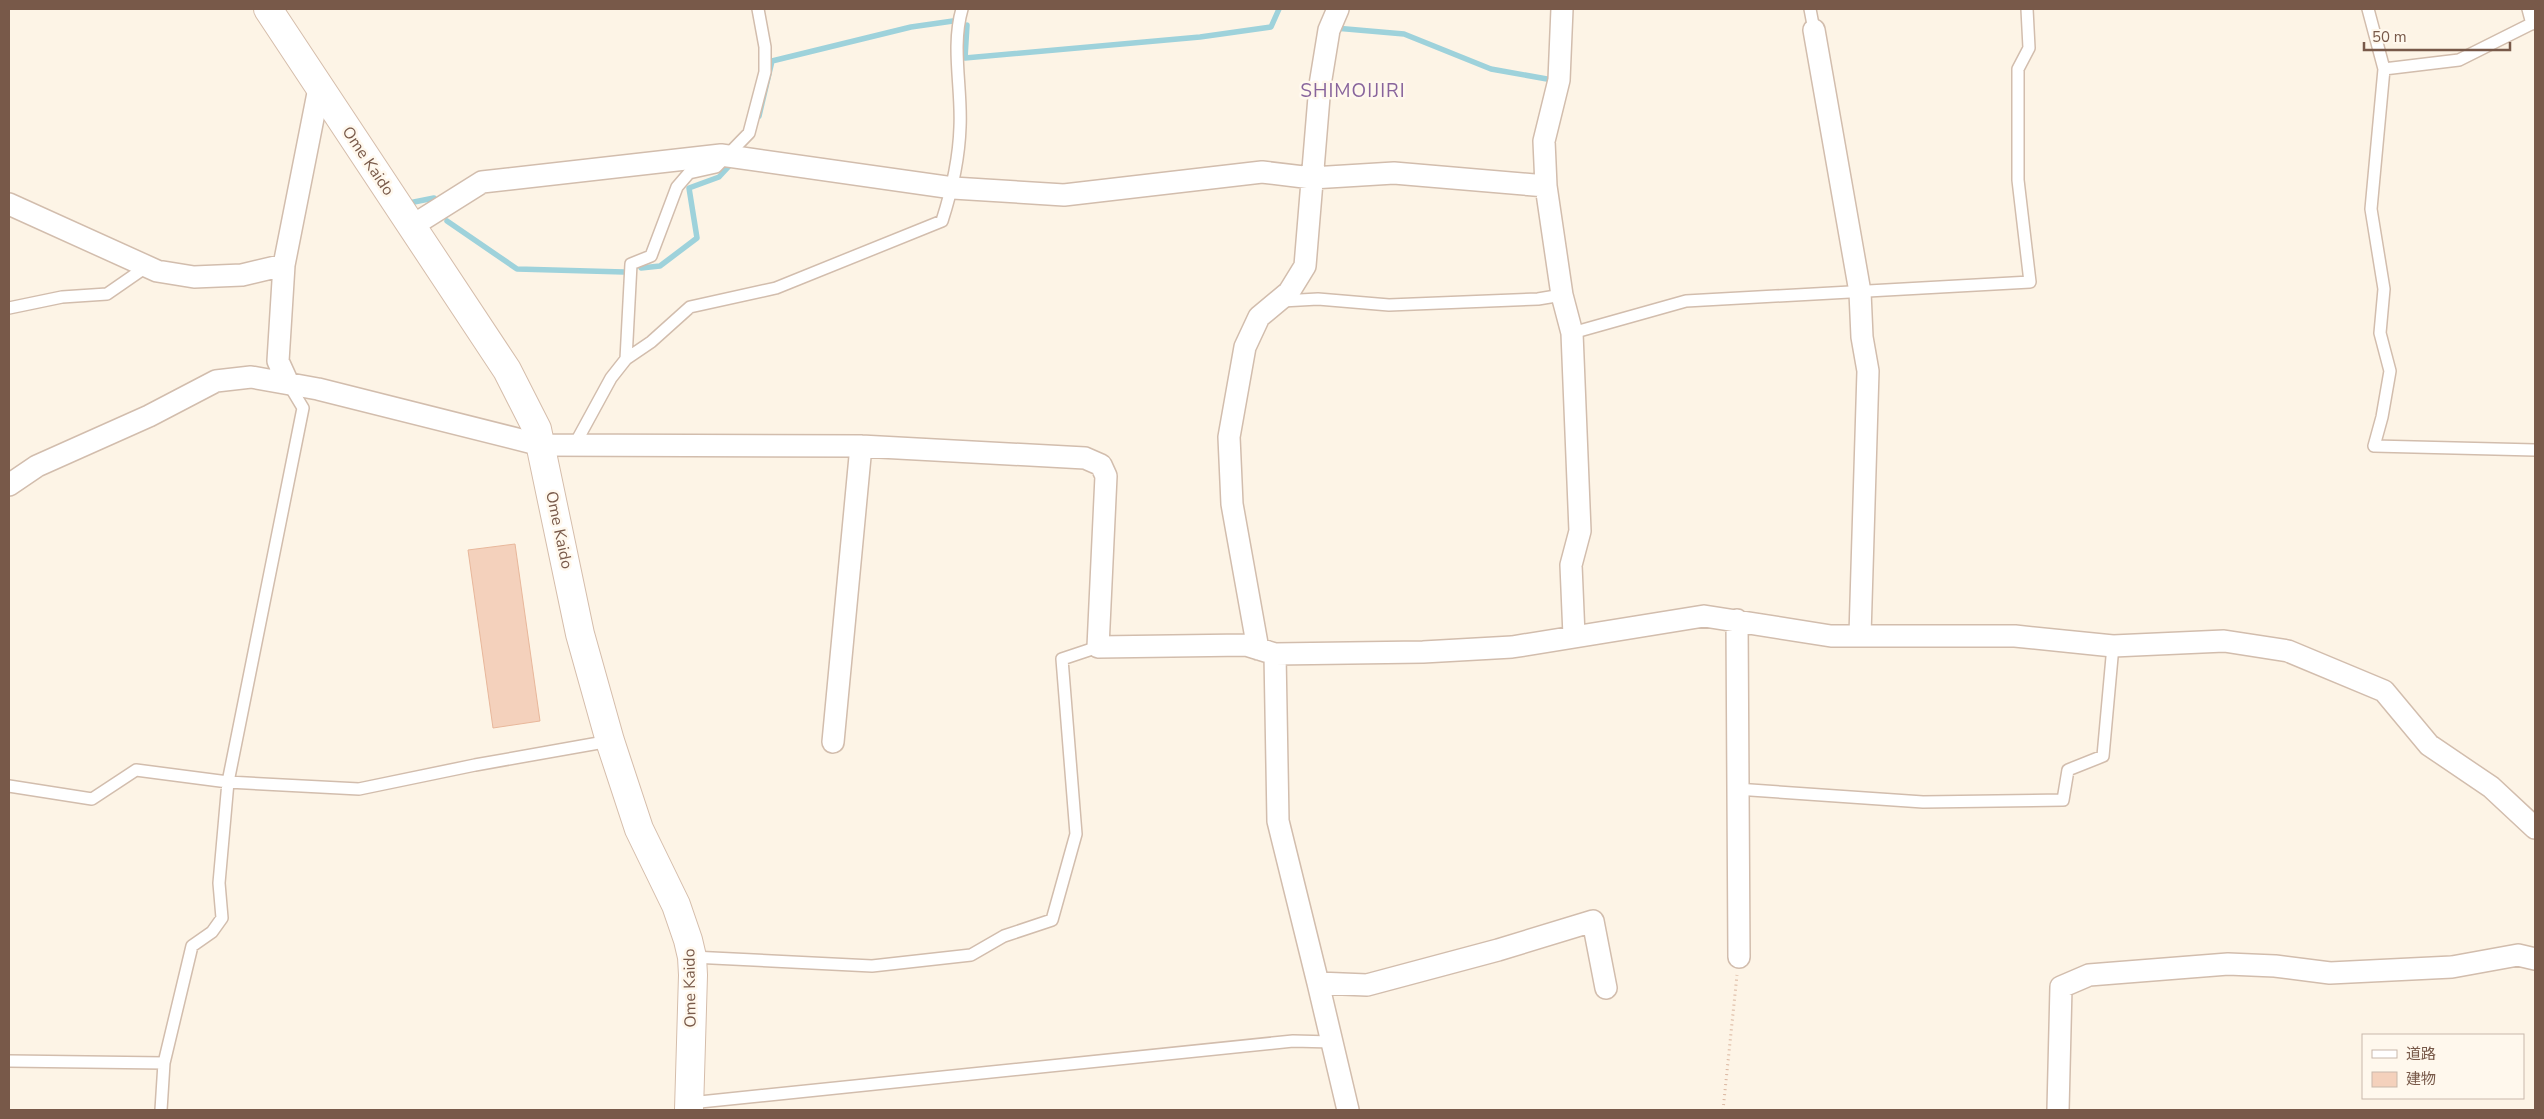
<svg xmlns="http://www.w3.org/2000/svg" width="2544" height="1119" font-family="'Nunito Sans','Noto Sans JP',sans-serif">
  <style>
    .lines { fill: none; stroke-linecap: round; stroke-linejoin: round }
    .stream { stroke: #9ed2db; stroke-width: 5.5 }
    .building { fill: #f4d1bc; stroke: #e8b79b }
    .service-casing { stroke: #d2bdad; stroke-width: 14 }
    .minor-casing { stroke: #d2bdad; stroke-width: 24 }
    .secondary-casing { stroke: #d5bdab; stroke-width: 30 }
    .path { stroke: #dab59e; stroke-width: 3; stroke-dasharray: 1 4; stroke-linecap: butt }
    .service { stroke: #fff; stroke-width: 11 }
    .minor { stroke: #fff; stroke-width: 21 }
    .secondary { stroke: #fff; stroke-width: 28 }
    .labels { text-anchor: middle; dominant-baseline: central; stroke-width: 5; stroke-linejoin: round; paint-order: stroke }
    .street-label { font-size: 16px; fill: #785949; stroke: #fff8ed }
    .quarter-label { font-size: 19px; letter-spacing: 1px; fill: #88649c; stroke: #fff8ed }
  </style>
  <rect width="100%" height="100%" fill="#fdf4e6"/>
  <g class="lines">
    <path class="stream" d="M967,25L965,58L1200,37L1271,27L1279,9
      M1335,28L1404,34L1491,69L1547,79
      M759,116L772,61L911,27L953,21
      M409,203L434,198
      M447,221L517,269L624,272
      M641,268L660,266L697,238L689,188L719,177L731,164"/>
  </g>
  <path class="building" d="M515,544L540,721L493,728L468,550Z"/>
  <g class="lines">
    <g class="service-casing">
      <path id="service" d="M1810,9L1814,30
        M2368,9L2384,69L2371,209L2384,289L2380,333L2390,371L2382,417L2374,446L2535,450
        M2528,9L2532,24
        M2384,69L2459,60L2535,22
        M1282,301L1318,299L1389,305L1538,299L1562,295
        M9,308L62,297L107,294L146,267
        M1572,333L1686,301L2030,282L2018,180V69L2029,48L2027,9
        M626,359L631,264L651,256L677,187L689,173L716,167L749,133L765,72V47L758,9
        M575,444L611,378L626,359L651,342L690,307L776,288L942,221C952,190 959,159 960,127C962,88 951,47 962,9
        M9,786L92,799L136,770L228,782L359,789L475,765L610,741
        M1736,789L1923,802L2063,800L2068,770L2103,756L2113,646
        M692,957L872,966L971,955L1004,936L1052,920L1076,834L1062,659L1098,647
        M9,1061L164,1063
        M690,1103L1293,1041L1332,1042
        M161,1110L164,1063L192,946L212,932L222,918L219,883L228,782L303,408L288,383"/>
    </g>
    <g class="minor-casing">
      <path id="minor" d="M1562,9L1559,80L1544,141L1546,186L1562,295L1572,333L1580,531L1571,565L1574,636
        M1814,30L1860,292L1862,337L1868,371L1860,635
        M9,204L157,271L194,277L242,275L284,265
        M412,226L482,182L721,155L953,188L1064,195L1262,172L1312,178L1394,173L1546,186
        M288,383L278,361L284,265L319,88
        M9,485L37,466L149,416L216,381L251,377L318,389L541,445L861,446L1085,458L1101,465L1106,476L1098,647L1246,645L1275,654L1423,652L1512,647L1704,616L1831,636H2015L2113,646L2224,641L2288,651L2384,691L2429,745L2491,787L2535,828
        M1737,620L1739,957
        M1258,649L1232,504L1229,437L1245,347L1259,317L1289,292L1305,266L1320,85L1329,30L1338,9
        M1275,654L1278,821L1318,983
        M833,742L861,446
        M1348,1110L1318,983L1367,985L1498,950L1593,921L1606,988
        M2058,1110L2061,987L2089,975L2228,964L2275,966L2330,973L2452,967L2518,955L2535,959"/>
    </g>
    <g class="secondary-casing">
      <path id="secondary" d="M268,9L507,370L537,429L580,634L610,741L639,829L676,905L688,940L692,957L693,975L689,1110"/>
    </g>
    <path class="path" d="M1723,1110L1737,975"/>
    <use href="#service" class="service"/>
    <use href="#minor" class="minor"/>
    <use href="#secondary" class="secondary"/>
  </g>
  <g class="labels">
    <g class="street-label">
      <text transform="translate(368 161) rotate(56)">Ome Kaido</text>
      <text transform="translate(559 530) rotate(78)">Ome Kaido</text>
      <text transform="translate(690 988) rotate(-91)">Ome Kaido</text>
    </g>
    <g class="quarter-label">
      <text x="1353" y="91">SHIMOIJIRI</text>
    </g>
  </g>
  <rect width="2544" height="1119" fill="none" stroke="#785949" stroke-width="20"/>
  <rect x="2362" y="1034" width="162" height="65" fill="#fff8ed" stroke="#c9b8ab"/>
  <rect x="2372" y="1050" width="25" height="8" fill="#ffffff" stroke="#c9b8ab"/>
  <text x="2406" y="1059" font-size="15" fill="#785949">道路</text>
  <rect x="2372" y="1072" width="25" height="15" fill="#f4d1bc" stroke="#c9b8ab"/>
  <text x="2406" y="1084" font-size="15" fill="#785949">建物</text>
  <path d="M2364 42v8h146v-8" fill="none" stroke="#785949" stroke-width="2.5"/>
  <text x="2372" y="42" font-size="15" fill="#785949" stroke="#fff8ed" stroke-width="4" paint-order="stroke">50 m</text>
</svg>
